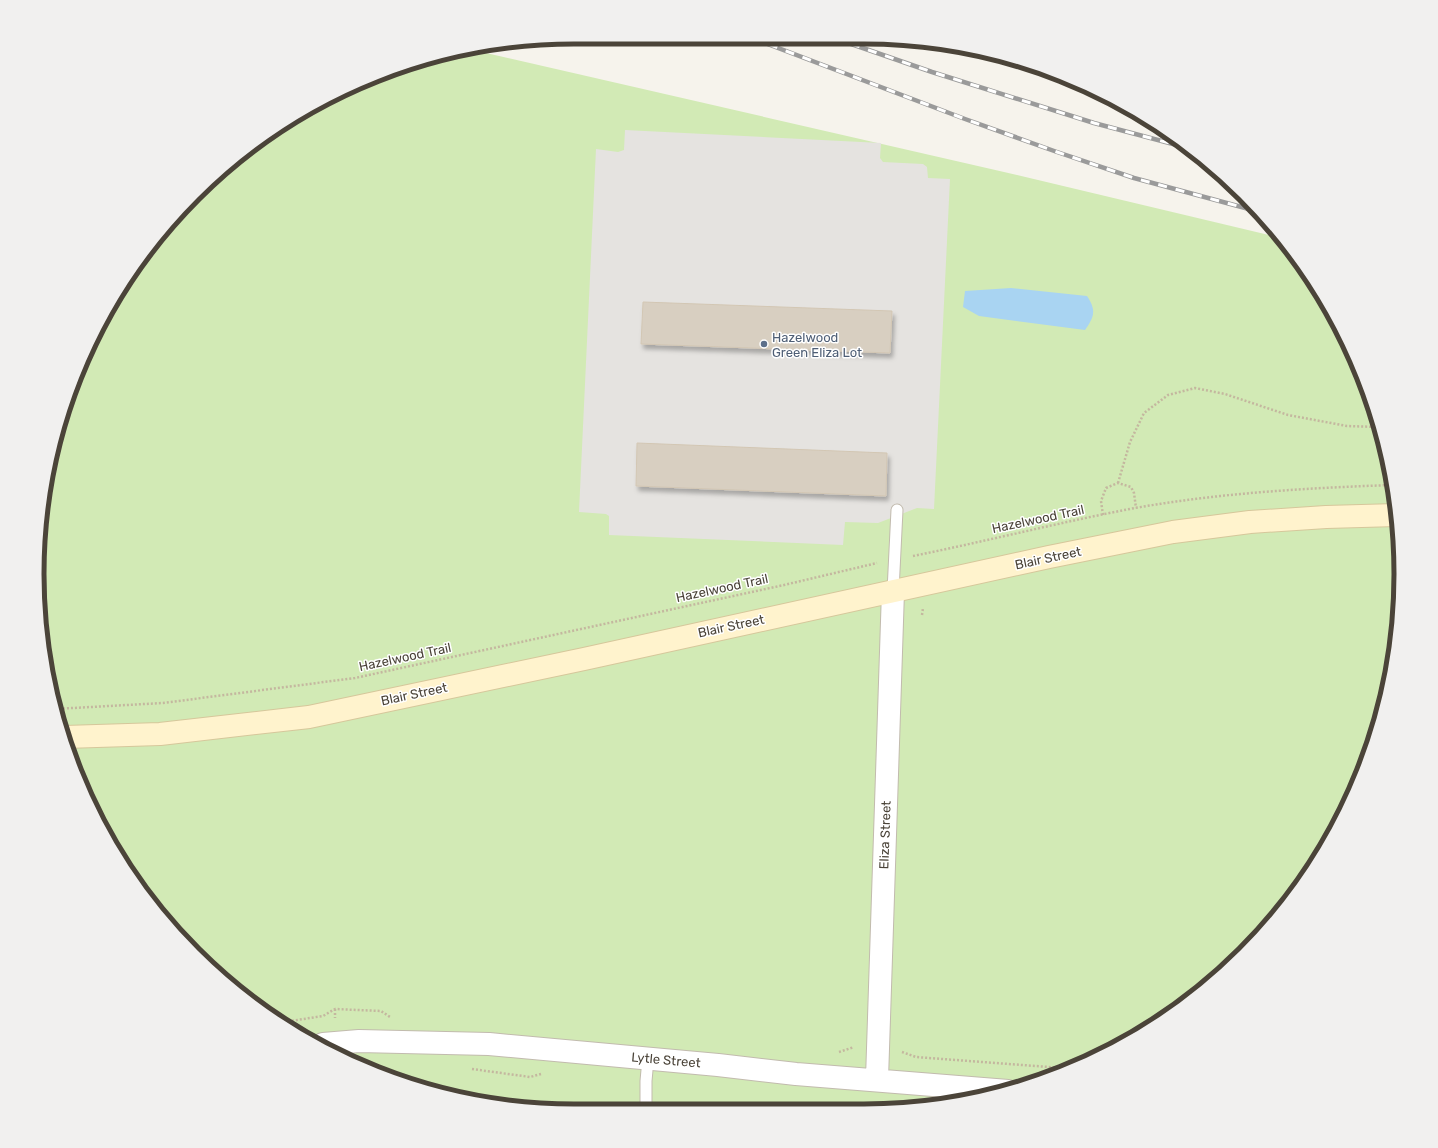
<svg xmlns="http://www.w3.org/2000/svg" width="1438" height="1148" font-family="Rubik,sans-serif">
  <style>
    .green { fill: #d2eab5 }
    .parking { fill: #e5e3e0 }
    .water { fill: #a9d4f2 }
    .building { fill: #d8cfc1; stroke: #d3c7b4; filter: url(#shadow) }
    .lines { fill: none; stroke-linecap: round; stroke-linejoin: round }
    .lane-casing { stroke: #c2bbae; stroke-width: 13 }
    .street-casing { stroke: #c2bbae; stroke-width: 24 }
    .secondary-casing { stroke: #d6c79b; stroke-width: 24 }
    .path { stroke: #c4b79f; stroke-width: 2.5; stroke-dasharray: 2 2; stroke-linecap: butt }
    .lane { stroke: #fff; stroke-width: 11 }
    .street { stroke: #fff; stroke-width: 22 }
    .secondary { stroke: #fff3cd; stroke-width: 22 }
    .rail-casing { stroke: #9a9a9a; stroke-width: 4.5 }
    .rail { stroke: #fff; stroke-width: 3; stroke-dasharray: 9; stroke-linecap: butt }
    .service-dot { fill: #5c6f8a; stroke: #fff; stroke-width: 1.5 }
    .labels { text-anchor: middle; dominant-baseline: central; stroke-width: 3; stroke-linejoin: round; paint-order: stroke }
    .service-label { font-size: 13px; fill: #4e5e75; stroke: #fff; text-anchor: start }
    .street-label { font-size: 13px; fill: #4b4439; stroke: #fff }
    .rim { fill: none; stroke: #4b4439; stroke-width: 5 }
  </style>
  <defs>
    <filter id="shadow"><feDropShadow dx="2.5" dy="4.5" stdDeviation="2" flood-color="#0004"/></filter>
  </defs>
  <rect width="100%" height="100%" fill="#f6f3ec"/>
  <path class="green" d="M473,50L1004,172L1281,238L1329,306L1373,402L1396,504L1400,609L1383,713L1346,812L1290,901L1218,978L1132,1039L1003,1093L899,1110L574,1111L469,1101L368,1070L247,1000L170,928L109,842L55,713L37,574L55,435L109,305L194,194L306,109L435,55Z"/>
  <path class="parking" d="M625,130L881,143L880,158L883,162L923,164L927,167L928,178L950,179L934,509L917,508L878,523L845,522L843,545L609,535V516L606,514L579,512L596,149L618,152L624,150Z"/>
  <path class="water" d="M1011,288L1087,296C1096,310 1095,316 1085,330L979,316L963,307L965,291Z"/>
  <path class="building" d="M643,302L892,311L890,353L641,344Z
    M637,443L887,453L886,496L636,486Z"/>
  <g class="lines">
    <g class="lane-casing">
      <path id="lane" d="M893,591L897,510
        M646,1111V1081L648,1059"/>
    </g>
    <g class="street-casing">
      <path id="street" d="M323,1044L359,1041L489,1044L718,1065L796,1074L1008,1091
        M877,1079L893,591"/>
    </g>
    <g class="secondary-casing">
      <path id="secondary" d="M65,737L160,734L309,717L584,659L1049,557L1173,532L1250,522L1326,517L1397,515"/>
    </g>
    <path class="path" d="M1118,483L1130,442L1144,413L1168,395L1195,388L1225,394L1288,415L1347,426L1378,427
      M1103,515L1101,501L1106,488L1118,483L1131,487L1134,493L1136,508
      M913,556C987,541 1061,522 1135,508C1220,493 1306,488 1392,485
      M922,615L923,608
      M55,709L163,703L355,678L784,585L877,563
      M335,1009V1018
      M284,1022L323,1016L335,1009L381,1011L390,1017
      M839,1052L854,1047
      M902,1052L916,1057L1062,1068
      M367,1069H380L386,1067
      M472,1069L530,1077L541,1074
      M842,1103L848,1106L893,1110
      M898,1110L905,1107"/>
    <use href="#lane" class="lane"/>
    <use href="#street" class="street"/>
    <use href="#secondary" class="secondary"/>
    <g class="rail-casing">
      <path id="rail" d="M752,38L965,119L1057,152L1134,178L1260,212
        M834,38L932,72L1094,123L1188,148"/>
    </g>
    <use href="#rail" class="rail"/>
  </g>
  <circle class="service-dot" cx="764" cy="344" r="4"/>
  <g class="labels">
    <g class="service-label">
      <text x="772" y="337">Hazelwood<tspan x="772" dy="15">Green Eliza Lot</tspan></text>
    </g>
    <g class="street-label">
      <text transform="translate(1038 519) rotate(-12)">Hazelwood Trail</text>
      <text transform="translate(1048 558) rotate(-12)">Blair Street</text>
      <text transform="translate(722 588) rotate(-12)">Hazelwood Trail</text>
      <text transform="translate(731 626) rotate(-12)">Blair Street</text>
      <text transform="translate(405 657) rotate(-12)">Hazelwood Trail</text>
      <text transform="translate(414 694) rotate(-12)">Blair Street</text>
      <text transform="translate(885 835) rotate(-88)">Eliza Street</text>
      <text transform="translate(666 1060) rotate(5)">Lytle Street</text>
    </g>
  </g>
  <path d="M0 0H1438V1148H0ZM574 44H864A530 530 0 0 1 1394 574V574A530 530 0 0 1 864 1104H574A530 530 0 0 1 44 574V574A530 530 0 0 1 574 44Z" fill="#f1f0ef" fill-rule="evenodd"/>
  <path class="rim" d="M574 44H864A530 530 0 0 1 1394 574V574A530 530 0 0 1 864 1104H574A530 530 0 0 1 44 574V574A530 530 0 0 1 574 44Z"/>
</svg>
